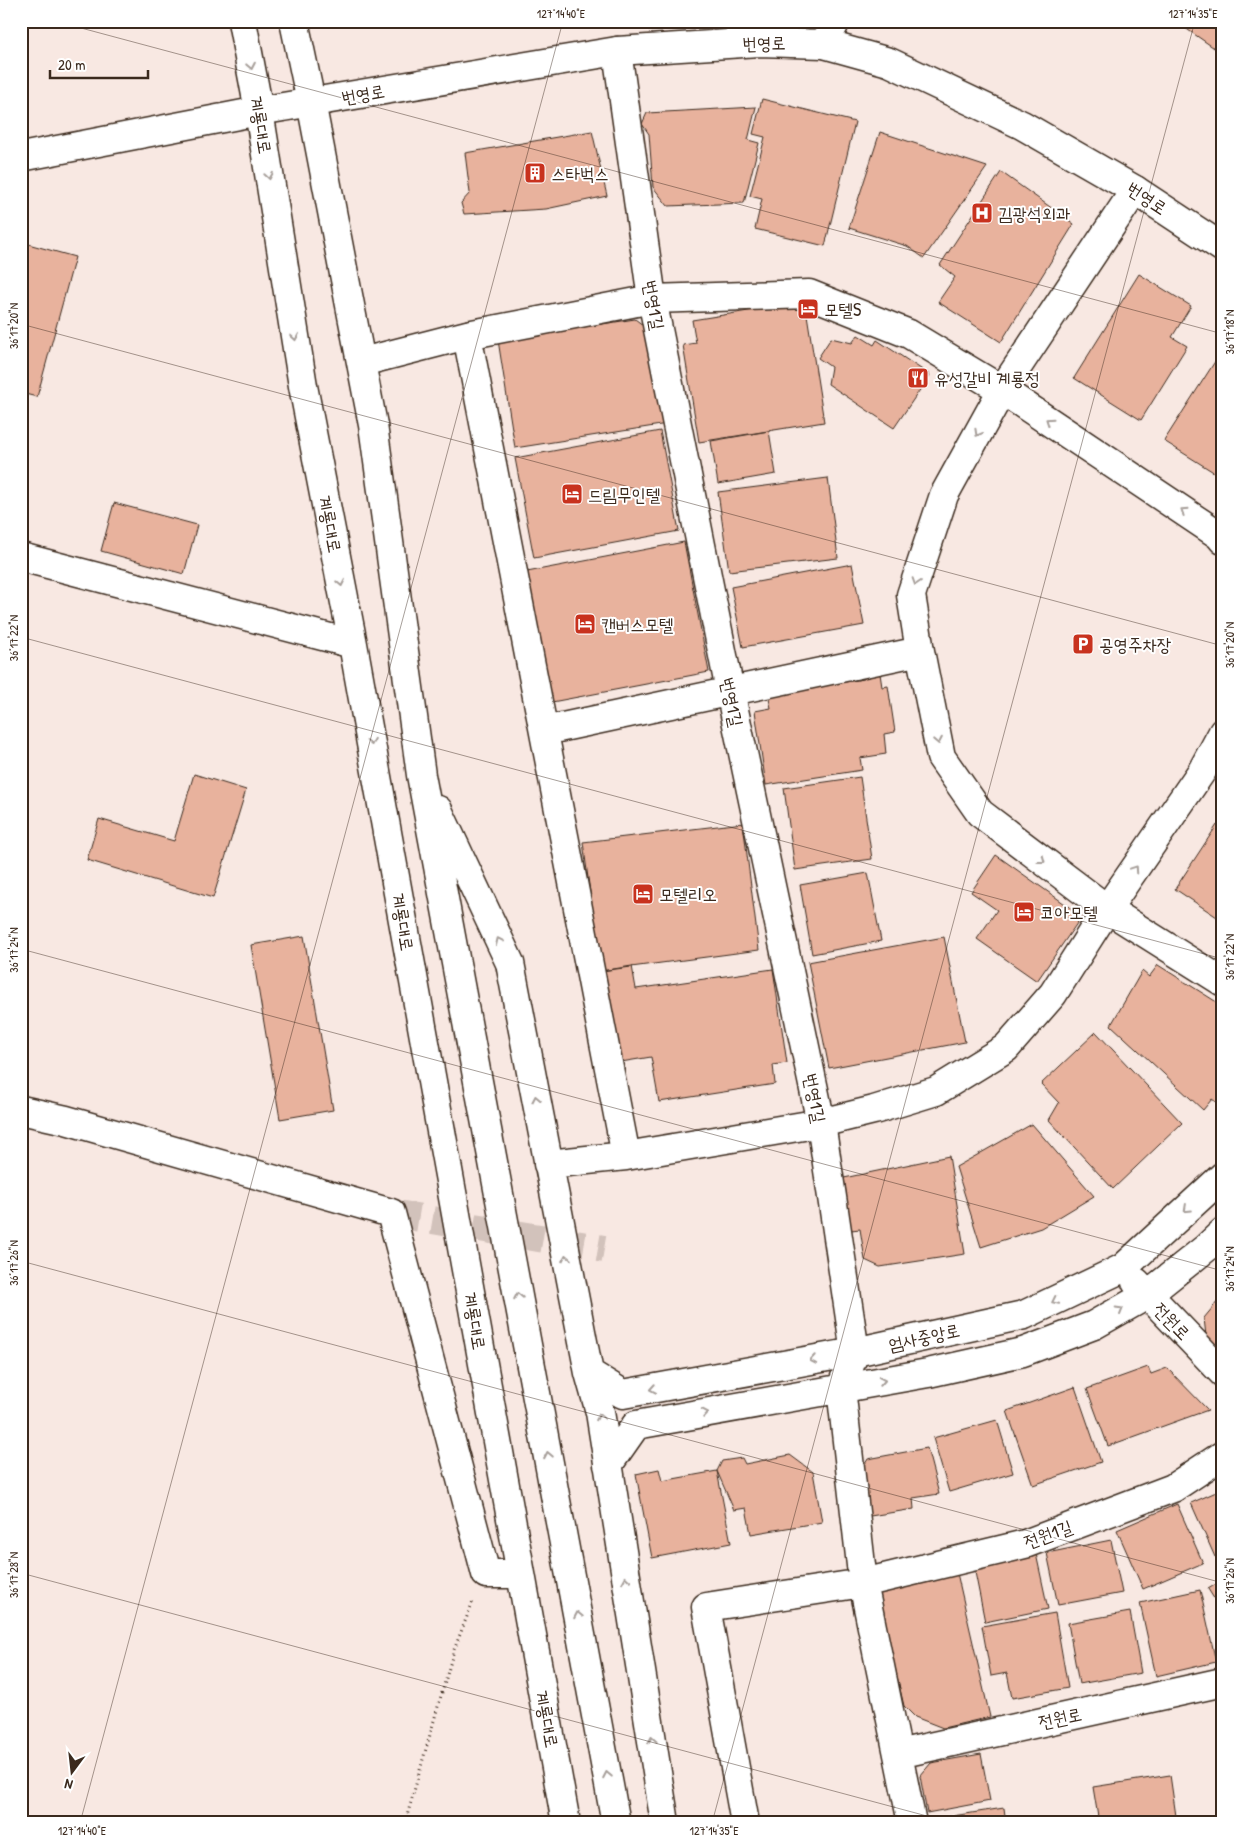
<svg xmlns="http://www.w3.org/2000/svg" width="1244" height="1844" font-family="'Patrick Hand','Poor Story',sans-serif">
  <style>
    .building { fill: #e8b29d; stroke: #3b2a1e }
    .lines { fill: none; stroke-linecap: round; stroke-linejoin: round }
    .minor-tunnel { stroke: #d2c2bb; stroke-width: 28; stroke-dasharray: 28 14; stroke-linecap: butt }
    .minor-casing { stroke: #3b2a1e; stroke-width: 31 }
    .major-casing { stroke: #3b2a1e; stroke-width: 31 }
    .path { stroke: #3b2a1e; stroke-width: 3; stroke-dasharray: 1 4; stroke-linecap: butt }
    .minor { stroke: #fff; stroke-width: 28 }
    .major { stroke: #fff; stroke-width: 28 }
    .oneway { stroke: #a79f9a }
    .ticks { fill: none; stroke: #3b2a1e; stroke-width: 1; stroke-opacity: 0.45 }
    .labels { text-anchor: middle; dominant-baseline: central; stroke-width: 4; stroke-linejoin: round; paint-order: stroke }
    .street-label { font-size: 18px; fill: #3b2a1e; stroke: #fff }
    .poi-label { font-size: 18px; fill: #3b2a1e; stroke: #fff; text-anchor: start }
    .neatline { fill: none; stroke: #3b2a1e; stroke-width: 2 }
    .ticks-label { font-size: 12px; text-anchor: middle; fill: #3b2a1e }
  </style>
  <rect width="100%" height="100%" fill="#f8e8e2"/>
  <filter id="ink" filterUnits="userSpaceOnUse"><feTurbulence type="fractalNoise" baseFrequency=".02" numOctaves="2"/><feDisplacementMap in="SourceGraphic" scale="10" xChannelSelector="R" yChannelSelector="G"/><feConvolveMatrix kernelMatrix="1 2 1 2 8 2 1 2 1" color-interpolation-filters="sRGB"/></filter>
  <g filter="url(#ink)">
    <path class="building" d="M1175,21H1223V54Z
      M762,99L855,122L825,246L755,229L762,199L750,196L765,137L753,134Z
      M756,107L748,140L759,143L744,203L668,206L653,187L649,134L642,124L647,113Z
      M592,131L607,196L546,209L464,214L461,203L470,193L465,153Z
      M880,132L987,167L924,258L907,246L849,228Z
      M1001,172L1074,224L1001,342L938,302L955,277L940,265Z
      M21,242L75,257L37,397L21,393Z
      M1139,274L1191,306L1172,337L1187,346L1141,420L1074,378Z
      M805,302L824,422L699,442L683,345L696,343L692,320Z
      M635,319L652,332L667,424L515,448L498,340Z
      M858,335L874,345L877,340L930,375L894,428L828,384L831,367L818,358L831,338L852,343Z
      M1223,349V478L1164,441Z
      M660,431L679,531L534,558L515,458Z
      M769,431L776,474L718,484L711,441Z
      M828,478L838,558L729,571L718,492Z
      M114,503L197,525L184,574L101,551Z
      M684,542L709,672L552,702L527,572Z
      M852,564L864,625L743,647L731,587Z
      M879,667L882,687L888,686L895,732L884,734L886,754L860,758L862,770L766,785L755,711L771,708L768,694L864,679L863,670Z
      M194,774L246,790L213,898L87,860L99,819L174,841Z
      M860,777L872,859L795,870L784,788Z
      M743,823L759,950L601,971L583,842Z
      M1217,825L1223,829V921L1175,889Z
      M996,855L1082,916L1037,981L977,939L997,910L971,892Z
      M868,873L881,941L812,954L800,885Z
      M304,936L333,1110L280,1119L251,945Z
      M944,937L965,1042L829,1068L808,962Z
      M1158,965L1223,1006V1101L1220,1105L1212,1099L1203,1110L1111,1025L1142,971L1149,977Z
      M632,966L636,989L773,969L787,1063L773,1065L775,1084L659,1102L651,1057L615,1063L601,971Z
      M1096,1032L1182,1123L1113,1189L1049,1120L1059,1103L1041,1084Z
      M1032,1124L1094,1196L1041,1228L981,1247L956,1167Z
      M949,1156L965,1254L880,1267L865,1260L860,1229L851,1230L844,1178Z
      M1223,1295V1350L1206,1336L1204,1318Z
      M1148,1367L1151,1374L1167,1368L1208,1410L1108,1446L1087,1389Z
      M1075,1387L1101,1462L1033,1485L1007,1411Z
      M997,1420L1013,1473L949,1492L933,1438Z
      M927,1448L939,1494L913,1498L914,1509L864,1517L857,1477L868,1459Z
      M790,1455L813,1472L822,1522L751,1534L746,1508L734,1510L717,1471L722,1461L742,1458L745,1464Z
      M659,1469L662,1481L717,1471L731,1543L652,1558L636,1474Z
      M1223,1489V1554L1215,1557L1191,1503Z
      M1177,1504L1203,1563L1143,1589L1117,1530Z
      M1111,1540L1122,1593L1058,1605L1047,1553Z
      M1035,1549L1048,1609L985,1622L973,1562Z
      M957,1573L990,1717L943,1728L915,1717L904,1706L877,1591Z
      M1223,1580V1613L1208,1589Z
      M1200,1590L1216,1662L1156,1676L1140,1603Z
      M1130,1612L1141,1673L1079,1684L1068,1623Z
      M1055,1613L1068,1688L1012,1698L1007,1673L991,1676L982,1626Z
      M981,1754L990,1801L927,1813L920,1776L931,1763Z
      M1170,1775L1177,1823H1099L1093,1787Z
      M1004,1808L1006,1823H947L946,1817Z"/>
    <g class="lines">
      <path class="minor-tunnel" d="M391,1213L604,1249"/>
      <g class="minor-casing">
        <path id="minor" d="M824,44L836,21
          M617,51L652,299L730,691L821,1123L855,1352L841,1388L863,1583L706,1607L745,1823
          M311,102L373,425L421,775L616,1823
          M21,157L259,111L303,386L353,644L566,1823
          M1135,190L1002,390L944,495L911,595L920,651L941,757L980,813L1107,909L1223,982
          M467,335L626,1156
          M362,362L467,335L652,299L809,294L909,334L1002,390L1219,535L1223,540
          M21,557L353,644
          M544,731L920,651
          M438,810L510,963L589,1373L600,1412L665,1823
          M21,1110L66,1120L391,1213L486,1574H520
          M548,1164L626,1156L821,1123L874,1110L936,1091L1006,1048L1053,994L1107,909L1202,771L1223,732
          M1136,1282L1223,1373
          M589,1373L623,1394L855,1352L1024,1315L1123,1268L1223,1176
          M608,1465L636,1425L928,1373L1023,1352L1094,1325L1147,1295L1206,1248L1223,1232
          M898,1754L1223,1682
          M912,1823L863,1583L1025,1544L1173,1488L1223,1455"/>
      </g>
      <g class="major-casing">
        <path id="major" d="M242,21L259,111L617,51L759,42L824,44L889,62L1022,125L1135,190L1223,248
          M294,21L311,102"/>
      </g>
      <path class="path" d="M405,1823L454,1650L473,1601"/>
      <use href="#minor" class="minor"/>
      <use href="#major" class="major"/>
    </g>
    <defs><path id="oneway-chevron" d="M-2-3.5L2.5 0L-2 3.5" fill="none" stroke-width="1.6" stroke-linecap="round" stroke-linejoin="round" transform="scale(1.25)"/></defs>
    <g class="oneway">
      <use href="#oneway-chevron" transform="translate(251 66) rotate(79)"/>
      <use href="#oneway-chevron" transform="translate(269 176) rotate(81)"/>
      <use href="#oneway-chevron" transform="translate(295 337) rotate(81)"/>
      <use href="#oneway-chevron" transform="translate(1049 421) rotate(-146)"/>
      <use href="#oneway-chevron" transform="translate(978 433) rotate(119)"/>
      <use href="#oneway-chevron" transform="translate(1184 511) rotate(-146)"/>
      <use href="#oneway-chevron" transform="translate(916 582) rotate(108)"/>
      <use href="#oneway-chevron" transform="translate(341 583) rotate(79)"/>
      <use href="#oneway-chevron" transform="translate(938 741) rotate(79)"/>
      <use href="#oneway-chevron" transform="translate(371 742) rotate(80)"/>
      <use href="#oneway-chevron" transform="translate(1042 860) rotate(37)"/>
      <use href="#oneway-chevron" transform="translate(1135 869) rotate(-56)"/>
      <use href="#oneway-chevron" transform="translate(499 941) rotate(-115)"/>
      <use href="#oneway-chevron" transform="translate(536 1099) rotate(-101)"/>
      <use href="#oneway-chevron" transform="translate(1187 1209) rotate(137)"/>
      <use href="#oneway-chevron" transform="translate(566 1258) rotate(-101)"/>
      <use href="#oneway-chevron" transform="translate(518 1296) rotate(-101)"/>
      <use href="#oneway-chevron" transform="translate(1055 1301) rotate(154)"/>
      <use href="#oneway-chevron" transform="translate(1120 1310) rotate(-30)"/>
      <use href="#oneway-chevron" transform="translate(813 1360) rotate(170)"/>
      <use href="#oneway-chevron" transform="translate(882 1381) rotate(-10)"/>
      <use href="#oneway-chevron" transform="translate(653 1389) rotate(170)"/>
      <use href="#oneway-chevron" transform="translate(705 1413) rotate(-10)"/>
      <use href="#oneway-chevron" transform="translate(600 1417) rotate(-100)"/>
      <use href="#oneway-chevron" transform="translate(548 1455) rotate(-101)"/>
      <use href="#oneway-chevron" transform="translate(626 1580) rotate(-99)"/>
      <use href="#oneway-chevron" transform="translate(578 1615) rotate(-101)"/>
      <use href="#oneway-chevron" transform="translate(652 1740) rotate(-99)"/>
      <use href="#oneway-chevron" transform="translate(607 1775) rotate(-101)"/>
    </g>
  </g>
  <path class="ticks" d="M55,21L1223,334M1220,21L1223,22M21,324L1223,646M21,637L1223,959M21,949L1223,1271M21,1261L1223,1583M21,1573L953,1823M80,1823L563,21M712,1823L1195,21"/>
  <defs>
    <g id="building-square" transform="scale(1.125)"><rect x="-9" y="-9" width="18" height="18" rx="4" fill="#c8321e" stroke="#fff"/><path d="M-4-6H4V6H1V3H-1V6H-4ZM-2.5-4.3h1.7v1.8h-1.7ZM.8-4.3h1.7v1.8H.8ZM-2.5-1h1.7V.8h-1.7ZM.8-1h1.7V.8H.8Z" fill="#fff"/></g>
    <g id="hospital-square" transform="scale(1.125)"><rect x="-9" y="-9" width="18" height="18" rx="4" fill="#c8321e" stroke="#fff"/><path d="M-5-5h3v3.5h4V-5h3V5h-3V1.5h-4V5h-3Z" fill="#fff"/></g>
    <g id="hotel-square" transform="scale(1.125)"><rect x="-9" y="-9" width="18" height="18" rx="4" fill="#c8321e" stroke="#fff"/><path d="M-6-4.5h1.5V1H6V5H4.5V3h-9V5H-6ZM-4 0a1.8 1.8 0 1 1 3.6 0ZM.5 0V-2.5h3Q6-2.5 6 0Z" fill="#fff"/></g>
    <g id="restaurant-square" transform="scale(1.125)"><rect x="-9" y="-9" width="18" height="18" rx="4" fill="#c8321e" stroke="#fff"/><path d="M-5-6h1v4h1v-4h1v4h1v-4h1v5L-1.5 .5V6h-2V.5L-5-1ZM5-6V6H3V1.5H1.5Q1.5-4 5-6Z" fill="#fff"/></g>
    <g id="parking-square" transform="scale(1.125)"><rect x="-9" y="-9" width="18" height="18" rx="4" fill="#c8321e" stroke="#fff"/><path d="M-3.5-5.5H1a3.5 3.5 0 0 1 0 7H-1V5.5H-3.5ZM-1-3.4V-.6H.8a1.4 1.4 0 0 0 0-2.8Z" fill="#fff"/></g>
  </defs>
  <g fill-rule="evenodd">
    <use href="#building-square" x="535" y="173"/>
    <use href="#hospital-square" x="982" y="213"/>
    <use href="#hotel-square" x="808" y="309"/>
    <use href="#restaurant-square" x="918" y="378"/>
    <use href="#hotel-square" x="572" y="494"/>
    <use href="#hotel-square" x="585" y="624"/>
    <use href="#parking-square" x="1083" y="644"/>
    <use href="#hotel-square" x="643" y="894"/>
    <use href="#hotel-square" x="1024" y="912"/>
  </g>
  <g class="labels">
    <g class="street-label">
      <text transform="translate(764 43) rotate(-1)">번영로</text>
      <text transform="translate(363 94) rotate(-10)">번영로</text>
      <text transform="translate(261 125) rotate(80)">계룡대로</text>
      <text transform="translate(1147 198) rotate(33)">번영로</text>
      <text transform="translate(654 305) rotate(80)">번영1길</text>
      <text transform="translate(330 524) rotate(79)">계룡대로</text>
      <text transform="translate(732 702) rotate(78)">번영1길</text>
      <text transform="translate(403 922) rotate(80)">계룡대로</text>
      <text transform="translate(815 1098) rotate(79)">번영1길</text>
      <text transform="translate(475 1321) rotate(80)">계룡대로</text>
      <text transform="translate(1172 1321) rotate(46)">전원로</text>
      <text transform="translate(924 1337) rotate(-12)">엄사중앙로</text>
      <text transform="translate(1048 1534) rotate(-20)">전원1길</text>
      <text transform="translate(1060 1718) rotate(-12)">전원로</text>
      <text transform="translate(547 1719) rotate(79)">계룡대로</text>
    </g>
    <g class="poi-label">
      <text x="551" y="173">스타벅스</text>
      <text x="998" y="213">김광석외과</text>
      <text x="824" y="309">모텔S</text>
      <text x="934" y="378">유성갈비 계룡정</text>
      <text x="588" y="494">드림무인텔</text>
      <text x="601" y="624">캔버스모텔</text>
      <text x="1099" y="644">공영주차장</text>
      <text x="659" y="894">모텔리오</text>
      <text x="1040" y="912">코아모텔</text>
    </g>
  </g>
  <rect width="1244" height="1844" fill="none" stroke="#fff" stroke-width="55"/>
  <g transform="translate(72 1772) rotate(195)" stroke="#ffffff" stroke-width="4" paint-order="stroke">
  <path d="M0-4L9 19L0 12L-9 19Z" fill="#3b2a1e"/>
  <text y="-8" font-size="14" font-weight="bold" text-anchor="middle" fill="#3b2a1e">N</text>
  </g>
  <path d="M50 70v8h98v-8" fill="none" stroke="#3b2a1e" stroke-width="2.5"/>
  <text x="58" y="70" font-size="15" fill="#3b2a1e" stroke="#ffffff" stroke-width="4" paint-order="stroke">20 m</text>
  <rect x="28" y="28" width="1188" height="1788" class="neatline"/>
  <g class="ticks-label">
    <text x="561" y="18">127°14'40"E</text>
    <text x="1193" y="18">127°14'35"E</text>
    <text transform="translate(14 326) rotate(-90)" y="4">36°17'20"N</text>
    <text transform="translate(1230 332) rotate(-90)" y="4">36°17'18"N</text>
    <text transform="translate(14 638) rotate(-90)" y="4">36°17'22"N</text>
    <text transform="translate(1230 645) rotate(-90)" y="4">36°17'20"N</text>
    <text transform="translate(14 950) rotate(-90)" y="4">36°17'24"N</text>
    <text transform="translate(1230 957) rotate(-90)" y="4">36°17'22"N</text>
    <text transform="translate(14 1263) rotate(-90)" y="4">36°17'26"N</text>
    <text transform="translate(1230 1269) rotate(-90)" y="4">36°17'24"N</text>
    <text transform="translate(14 1575) rotate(-90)" y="4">36°17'28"N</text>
    <text transform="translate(1230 1581) rotate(-90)" y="4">36°17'26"N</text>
    <text x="82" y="1835">127°14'40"E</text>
    <text x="714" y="1835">127°14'35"E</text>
  </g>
</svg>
